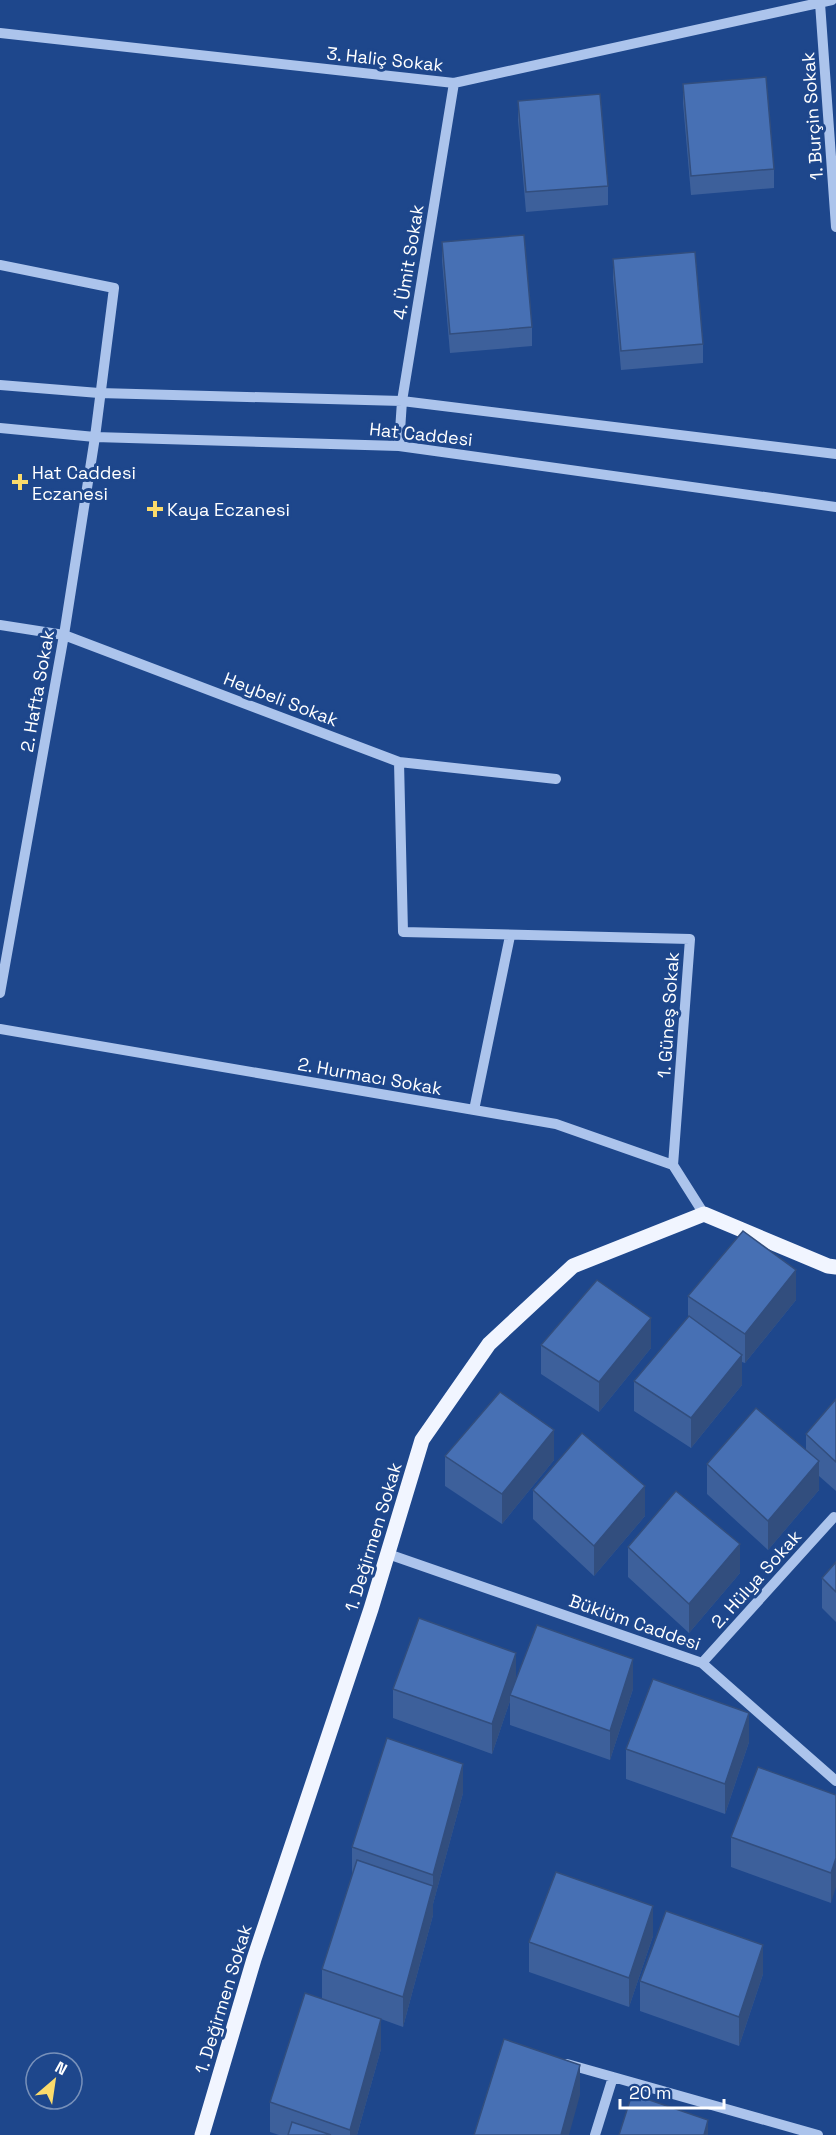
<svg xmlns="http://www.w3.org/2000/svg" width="836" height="2135" font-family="'Space Grotesk',sans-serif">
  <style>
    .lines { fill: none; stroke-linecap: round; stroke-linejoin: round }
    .minor { stroke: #acc4ec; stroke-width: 10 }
    .major { stroke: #f1f5ff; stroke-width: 15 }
    .wall { fill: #3d609b }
    .shaded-wall { fill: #324e7e }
    .building { fill: #4770b4; stroke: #324e7e; stroke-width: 1.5 }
    .poi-dot { fill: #fbdb6b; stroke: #1e478c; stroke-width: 2 }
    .labels { text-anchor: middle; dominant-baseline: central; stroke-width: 6; stroke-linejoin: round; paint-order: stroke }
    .street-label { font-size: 18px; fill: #fff; stroke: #1e478c }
    .poi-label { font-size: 18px; fill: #fff; stroke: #1e478c; text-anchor: start }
  </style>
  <rect width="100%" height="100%" fill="#1e478c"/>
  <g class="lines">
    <path class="minor" d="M820,3L836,227
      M0,33L454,83L832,0
      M0,265L114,288L95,437L64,635L0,993
      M0,385L99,393L402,401L836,454
      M0,428L95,437L399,446L836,507
      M399,446L402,401L454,83
      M0,625L64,635L399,762L556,779
      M399,762L403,932L690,939L673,1165
      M0,1029L556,1124L673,1165L704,1214
      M474,1110L510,936
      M388,1554L702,1663L836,1781
      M702,1663L834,1517
      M567,2064L818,2135
      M595,2135L613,2077"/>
    <path class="major" d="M202,2135L254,1959L371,1609L422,1440L489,1344L573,1266L704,1214L828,1266L836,1267"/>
  </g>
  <path class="wall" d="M683,84L774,169V188L691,195L683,103Z
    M518,101L608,186V205L526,212L518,120Z
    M442,242L532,327V346L450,353L442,261Z
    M613,259L703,344V363L621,370L613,278Z
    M688,1296L796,1300L745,1363L742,1362V1385L691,1448L634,1411V1381L688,1317Z
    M541,1345L651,1348L599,1412L541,1374Z
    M836,1399V1491L819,1476V1490L768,1550L707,1494V1464L806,1449V1434Z
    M445,1456L554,1460L502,1524L445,1486Z
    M533,1490L645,1516L594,1576L533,1519Z
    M628,1547L740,1573L689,1633L628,1577Z
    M836,1562V1622L822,1608V1578Z
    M516,1679L633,1689L610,1760L510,1725V1701L492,1754L393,1718V1689Z
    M749,1742L725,1814L626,1779V1749Z
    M463,1793L433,1904V1915L403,2027L381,2019V2049L357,2135H279L270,2132V2102L364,2013L322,1999V1969L352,1875V1847Z
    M836,1795L831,1903L731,1867V1837Z
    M653,1936L629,2007L529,1972V1942Z
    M763,1974L739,2046L640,2011V1981Z"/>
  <path class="shaded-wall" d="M796,1270V1300L745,1363V1334Z
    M651,1318V1348L599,1412V1382Z
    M742,1355V1385L691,1448V1418Z
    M554,1430V1460L502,1524V1494Z
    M819,1461V1490L768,1550V1521Z
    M645,1486V1516L594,1576V1546Z
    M740,1544V1573L689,1633V1604Z
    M516,1653V1682L510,1695V1701L492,1754V1724Z
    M633,1659V1689L610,1760V1731Z
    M749,1713V1742L725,1814V1784Z
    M463,1764V1793L433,1904V1915L403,2027V1997L433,1886V1875Z
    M836,1858V1887L831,1903V1873Z
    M653,1906V1936L629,2007V1978Z
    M763,1945V1974L739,2046V2017Z
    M381,2019V2049L357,2135H350V2130Z
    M580,2065V2095L569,2135H561Z
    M708,2120V2135H704Z"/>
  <path class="building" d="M766,77L774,169L691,176L683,84Z
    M600,94L608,186L526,192L518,101Z
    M524,235L532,327L450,334L442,242Z
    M695,252L703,344L621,351L613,259Z
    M743,1231L796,1270L745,1334L688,1296Z
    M597,1280L651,1318L599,1382L541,1345Z
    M689,1316L742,1355L691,1418L634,1381Z
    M500,1392L554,1430L502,1494L445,1456Z
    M836,1399V1462L806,1434Z
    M756,1408L819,1461L768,1521L707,1464Z
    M582,1433L645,1486L594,1546L533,1490Z
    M676,1491L740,1544L689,1604L628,1547Z
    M836,1562V1592L822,1578Z
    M419,1618L516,1653L492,1724L393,1689Z
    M537,1625L633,1659L610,1731L510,1695Z
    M653,1679L749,1713L725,1784L626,1749Z
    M387,1738L463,1764L433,1875L352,1847Z
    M758,1767L836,1795V1858L831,1873L731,1837Z
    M357,1860L433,1886L403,1997L322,1969Z
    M556,1872L653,1906L629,1978L529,1942Z
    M666,1911L763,1945L739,2017L640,1981Z
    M305,1993L381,2019L350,2130L270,2102Z
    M504,2039L580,2065L561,2135H474Z
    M632,2094L708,2120L704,2135H619Z
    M292,2122L331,2135H288Z"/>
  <g class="poi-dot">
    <path d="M17 473h6v6h6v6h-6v6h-6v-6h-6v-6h6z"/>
    <path d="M152 500h6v6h6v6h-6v6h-6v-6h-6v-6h6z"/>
  </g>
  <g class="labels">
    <g class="street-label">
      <text transform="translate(385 59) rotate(6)">3. Haliç Sokak</text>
      <text transform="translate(812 116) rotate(-94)">1. Burçin Sokak</text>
      <text transform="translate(408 262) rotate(-81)">4. Ümit Sokak</text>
      <text transform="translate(421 434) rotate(6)">Hat Caddesi</text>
      <text transform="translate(37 691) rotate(-80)">2. Hafta Sokak</text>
      <text transform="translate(281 699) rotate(21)">Heybeli Sokak</text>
      <text transform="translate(668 1015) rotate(-86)">1. Güneş Sokak</text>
      <text transform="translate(370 1076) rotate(10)">2. Hurmacı Sokak</text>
      <text transform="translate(373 1537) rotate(-73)">1. Değirmen Sokak</text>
      <text transform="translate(756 1579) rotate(-48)">2. Hülya Sokak</text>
      <text transform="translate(635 1622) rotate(19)">Büklüm Caddesi</text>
      <text transform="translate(223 1999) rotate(-73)">1. Değirmen Sokak</text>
    </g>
    <g class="poi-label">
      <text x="32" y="472">Hat Caddesi<tspan x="32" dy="21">Eczanesi</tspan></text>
      <text x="167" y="509">Kaya Eczanesi</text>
    </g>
  </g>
  <g transform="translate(54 2081) rotate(29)"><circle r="28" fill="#1e478c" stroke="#7891ba" stroke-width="1.5"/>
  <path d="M0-4.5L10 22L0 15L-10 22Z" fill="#fbdb6b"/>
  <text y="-9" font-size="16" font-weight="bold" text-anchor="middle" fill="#ffffff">N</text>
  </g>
  <path d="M620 2099v9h104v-9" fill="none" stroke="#ffffff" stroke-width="3"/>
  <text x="629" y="2099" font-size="18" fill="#ffffff" stroke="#1e478c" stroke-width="4.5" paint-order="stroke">20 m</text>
</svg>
